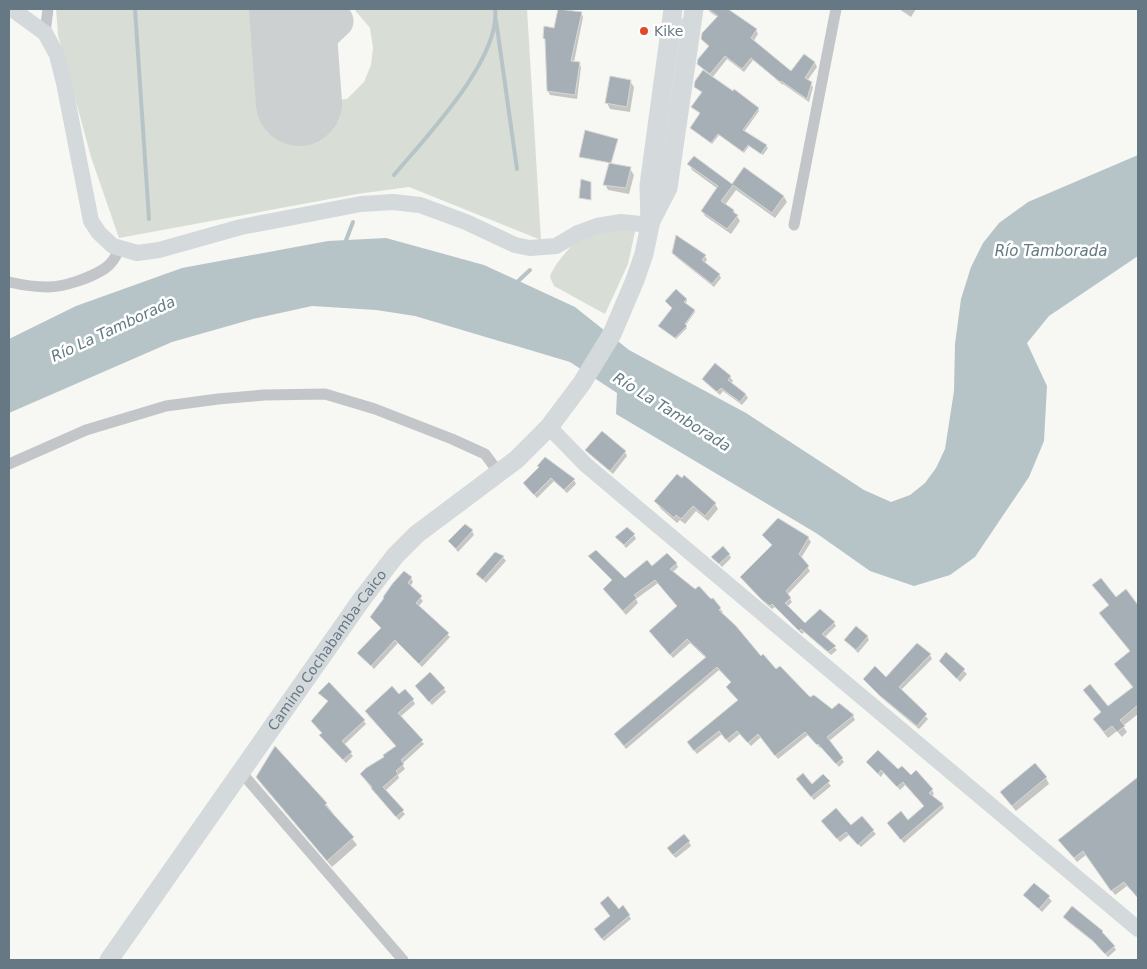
<svg xmlns="http://www.w3.org/2000/svg" width="1147" height="969" font-family="'DejaVu Sans',sans-serif">
  <style>
    .green { fill: #d8ded5 }
    .water { fill: #b7c4c7 }
    .shadow { fill: #0003 }
    .lines { fill: none; stroke-linecap: round; stroke-linejoin: round }
    .stream { stroke: #b7c4c7; stroke-width: 4 }
    .taxiway { stroke: #ccd0d0; stroke-width: 35 }
    .runway { stroke: #ccd0d0; stroke-width: 86 }
    .building { fill: #a6afb5; stroke: #d8d8d6 }
    .street { stroke: #c2c6c9; stroke-width: 11 }
    .secondary { stroke: #d4d9dc; stroke-width: 16 }
    .primary { stroke: #d4d9dc; stroke-width: 19 }
    .poi-dot { fill: #e14a29; stroke: #fff; stroke-width: 2 }
    .labels { text-anchor: middle; dominant-baseline: central; stroke-width: 5; stroke-linejoin: round; paint-order: stroke }
    .poi-label { font-size: 14px; fill: #667884; stroke: #fff; text-anchor: start }
    .street-label { font-size: 14px; fill: #667884; stroke: #fff }
    .water-label { font-size: 15px; font-style: italic; fill: #627a80; stroke: #fff }
  </style>
  <rect width="100%" height="100%" fill="#f7f7f4"/>
  <path class="green" d="M56,9H249L259,107L347,99L364,82L371,65L373,48L370,28L354,9H527L541,240L409,187L357,194L119,238L91,157L58,35Z
    M679,18L685,19L663,186H657Z
    M618,228L633,229L635,232L628,264L605,314L554,286L550,277C552,267 573,242 583,237C593,232 607,231 618,228Z"/>
  <path class="water" d="M1138,155V256L1049,316L1027,343L1047,386L1044,441L1029,477L975,557L950,575L914,586L870,571L816,533L616,414L617,393L570,362L415,316L376,310L312,306L253,319L172,342L9,413V339L76,306L182,268L328,241L386,238L484,265L575,307L629,350L746,413L864,490L891,502L910,495L925,483L936,468L945,449L954,391L955,344L961,299L971,267L983,243L999,223L1028,202Z"/>
  <path class="shadow" d="M708,9H729L725,22L710,12Z
    M899,9H916L911,17Z
    M581,13L583,17L574,62L579,63L581,67L577,99L550,95L548,91L547,42L544,38Z
    M743,21L756,30L758,34L753,42L791,73L804,56L815,63L817,67L807,81L813,87L809,102L783,84V85L753,60L744,72L727,59L712,78L758,109L759,111L744,132L766,146L768,148L763,155L749,146L744,153L719,135L712,144L691,128L701,114L693,107L702,93L695,87L696,81L704,70L699,64L709,47L702,39Z
    M630,81L634,87L630,112L610,109L607,103Z
    M617,140L611,165L630,169L634,175L629,194L608,190L605,184L610,163L581,156Z
    M694,157L733,186L745,169L784,197L787,202L775,218L736,190L725,205L734,211L740,221L731,234L705,216L702,211L718,189L692,170L689,164Z
    M673,253L705,256L707,260L704,263L719,274L721,278L714,287L676,257Z
    M686,299L687,301L685,304L695,312L685,326L687,328L676,339L661,327L674,309L666,302Z
    M715,365L730,377L733,381L731,384L746,395L748,398L742,405L723,391L720,395L706,383L703,379Z
    M587,450L625,452L627,456L613,474L589,454Z
    M545,459L574,480L576,484L567,493L554,481L537,498L524,483L540,468Z
    M657,503L715,504L718,509L708,521L696,511L685,524L680,520L677,523L661,509Z
    M472,531L474,535L458,552L450,542Z
    M634,535L636,539L626,548L617,537Z
    M764,535L808,538L811,542L801,558L810,571L787,595L792,602L787,607L805,625L834,623L836,626L824,638L837,650L831,655L804,632L802,634L775,607L772,609L766,604L744,581L773,546Z
    M496,553L503,557L506,561L486,583L478,574Z
    M729,554L731,558L722,567L713,557Z
    M590,557L625,580L652,568L676,563L678,567L672,573L720,609L723,612L721,613L760,657L810,698L832,711L853,716L855,720L829,741L844,762L839,767L821,747L820,748L808,735L778,759L761,737L751,746L740,734L729,743L722,734L697,754L690,746L739,701L729,691L732,683L719,670L626,749L618,739L706,658L690,643L673,658L653,635L678,607L658,583L636,599L638,603L626,615L604,589L613,581Z
    M411,578L413,582L410,587L423,601L418,607L450,637L422,667L398,643L374,669L359,653L382,629L371,617Z
    M1094,585L1116,599L1138,607V714L1123,726L1127,732L1122,737L1117,731L1108,738L1098,725L1095,719L1102,713L1084,690L1108,708L1133,688L1115,664L1133,656L1109,606Z
    M867,636L869,640L858,653L846,640Z
    M946,654L967,674L960,682L941,661Z
    M930,655L932,659L901,690L928,719L919,729L883,699L865,680L887,679Z
    M417,687L444,689L446,692L432,705Z
    M320,693L364,721L366,724L344,745L353,756L346,763L323,739L321,736L323,734L312,721L329,702Z
    M399,695L413,700L415,704L400,717L424,744L402,764L405,769L398,775L399,778L385,791L405,814L399,820L374,792L364,778L397,747L368,715Z
    M275,748L326,804L357,845L332,867L262,785L257,778Z
    M870,766L898,771L910,777L916,772L932,790L934,794L931,797L942,804L944,808L904,843L891,827L908,822L925,807L905,785L900,790L884,772L881,777Z
    M823,776L831,786L814,800L797,780L812,786Z
    M1138,777V898L1127,886L1115,895L1086,855L1077,862L1060,840Z
    M1046,778L1049,784L1016,811L1005,798Z
    M861,818L876,834L861,847L849,835L840,842L825,825L851,827Z
    M689,842L691,846L676,858L670,852Z
    M1034,884L1052,901L1042,912L1024,895Z
    M1073,908L1102,932L1114,947L1116,950L1108,957L1096,944L1067,921L1065,917Z
    M618,911L629,916L631,919L604,941L597,933Z"/>
  <g class="lines">
    <path class="stream" d="M135,9L149,219
      M496,20L517,169
      M394,175C425,138 501,59 495,9
      M345,243L353,222
      M515,284L530,270"/>
    <path class="taxiway" d="M321,35L336,21L327,9"/>
    <path class="runway" d="M292,9L299,103"/>
  </g>
  <path class="building" d="M558,9L582,12L571,61L580,62L575,95L547,91L545,39L543,38L544,26L554,28Z
    M708,9H728L757,29L751,38L791,71L804,54L815,62L805,78L812,82L807,99L781,81L780,82L751,58L742,69L725,56L710,74L697,64L698,59L709,46L701,39L702,33L718,16Z
    M703,70L733,91L734,89L759,108L743,130L767,145L761,154L748,145L743,152L718,134L711,143L690,128L700,113L691,107L702,92L694,87L695,81Z
    M610,76L631,80L627,107L605,103Z
    M585,130L618,139L611,163L579,157Z
    M694,156L732,184L744,167L784,196L772,213L733,185L721,201L734,210L733,212L738,215L727,229L701,211L718,186L687,164Z
    M609,163L631,167L626,188L603,185Z
    M581,179L591,182V200L579,198Z
    M676,235L706,255L702,260L720,274L712,284L672,253Z
    M676,289L687,299L684,302L695,310L685,324L687,326L675,338L658,326L672,308L665,301Z
    M715,363L731,376L728,380L746,394L740,402L721,388L717,392L702,379Z
    M602,431L626,451L610,471L585,450Z
    M545,457L575,479L564,490L551,478L534,495L523,483L539,467L537,466Z
    M677,474L682,478L684,475L716,503L705,516L693,506L681,519L676,515L674,518L654,501Z
    M778,518L809,537L799,554L809,566L786,591L791,598L785,603L805,623L820,609L835,622L822,634L836,646L828,652L801,629L799,631L772,604L770,606L762,600L740,577L772,545L762,535Z
    M465,524L473,530L456,549L448,541Z
    M627,527L635,534L624,545L615,537Z
    M723,546L730,554L719,564L711,557Z
    M596,550L625,578L647,560L652,566L667,553L677,563L670,569L695,589L699,586L711,599L713,598L721,608L719,610L736,626L761,656L763,654L776,669L780,666L810,697L814,695L832,709L839,703L854,715L827,737L843,758L836,764L818,744L817,745L805,732L775,756L758,734L748,743L737,731L726,740L719,731L694,751L687,742L738,700L726,687L731,682L717,667L624,746L614,734L706,657L687,639L670,655L649,631L677,606L655,580L634,595L637,598L623,611L603,589L612,580L588,556Z
    M495,552L504,556L483,580L476,574Z
    M404,571L412,577L408,583L422,596L416,603L449,633L419,664L395,640L371,666L357,653L381,628L370,617L384,598L383,597L393,583Z
    M1101,578L1116,597L1126,589L1138,605V705L1120,720L1125,726L1117,732L1112,726L1104,732L1093,719L1101,712L1083,690L1090,684L1108,706L1133,687L1114,664L1130,651L1099,613L1109,605L1092,585Z
    M856,626L868,636L856,650L844,640Z
    M917,643L931,654L899,687L927,714L917,726L879,695L863,679L875,666L886,677Z
    M946,652L965,669L957,679L939,661Z
    M430,672L445,688L429,702L415,686Z
    M329,682L365,720L342,741L352,752L343,760L319,735L322,733L311,721L328,701L318,693Z
    M392,686L399,694L405,689L414,699L398,713L423,740L401,760L404,764L396,771L398,774L383,787L404,810L396,817L371,788L372,787L360,774L366,768L384,757L383,755L396,746L365,711Z
    M275,746L327,803L325,805L354,837L327,861L256,777Z
    M878,750L898,769L902,766L911,775L916,770L933,789L929,793L943,804L901,840L887,823L901,811L908,820L924,806L903,782L897,787L881,770L878,774L866,762Z
    M1035,763L1047,777L1012,806L1000,792Z
    M803,773L812,784L823,774L830,781L811,797L796,779Z
    M1138,777V898L1124,882L1111,891L1083,851L1074,858L1058,840Z
    M836,808L851,825L862,816L874,830L858,845L846,832L837,839L821,821Z
    M684,834L690,841L673,855L667,848Z
    M1034,883L1050,896L1039,909L1023,895Z
    M608,896L619,909L623,905L630,915L602,939L594,929L610,916L600,903Z
    M1072,906L1103,931L1102,932L1115,946L1105,954L1092,940L1063,917Z"/>
  <g class="lines">
    <path class="street" d="M45,33L48,9
      M794,225L836,9
      M9,282C22,285 34,287 48,287C64,287 90,278 104,269C112,264 116,256 120,248
      M9,464L86,430L166,406L218,399L264,395L325,394L375,409L452,439L485,454L499,473
      M241,772L403,960"/>
    <path class="secondary" d="M12,9L45,33L57,55L64,83L91,221L99,233L113,246L137,253L159,250L241,227L361,204L393,202L420,205L466,222L515,245L530,248L556,246L578,233L597,226L621,222L650,225
      M549,427L586,465L1138,929"/>
    <g class="primary">
      <path d="M650,223L668,188L694,9"/>
      <path id="s1" d="M109,960L362,599L395,556L417,534L516,460L549,427L582,383L612,334L635,280L644,254L650,225L649,185L673,9"/>
    </g>
  </g>
  <circle class="poi-dot" cx="644" cy="31" r="5"/>
  <g class="labels">
    <g class="poi-label">
      <text x="654" y="31">Kike</text>
    </g>
    <g class="street-label">
      <text stroke="none"><textPath href="#s1" startOffset="379">Camino Cochabamba-Caico</textPath></text>
    </g>
    <g class="water-label">
      <text x="1051" y="251">Río Tamborada</text>
      <text transform="translate(113 329) rotate(-25)">Río La Tamborada</text>
      <text transform="translate(672 412) rotate(32)">Río La Tamborada</text>
    </g>
  </g>
  <rect width="1147" height="969" fill="none" stroke="#667884" stroke-width="20"/>
</svg>
